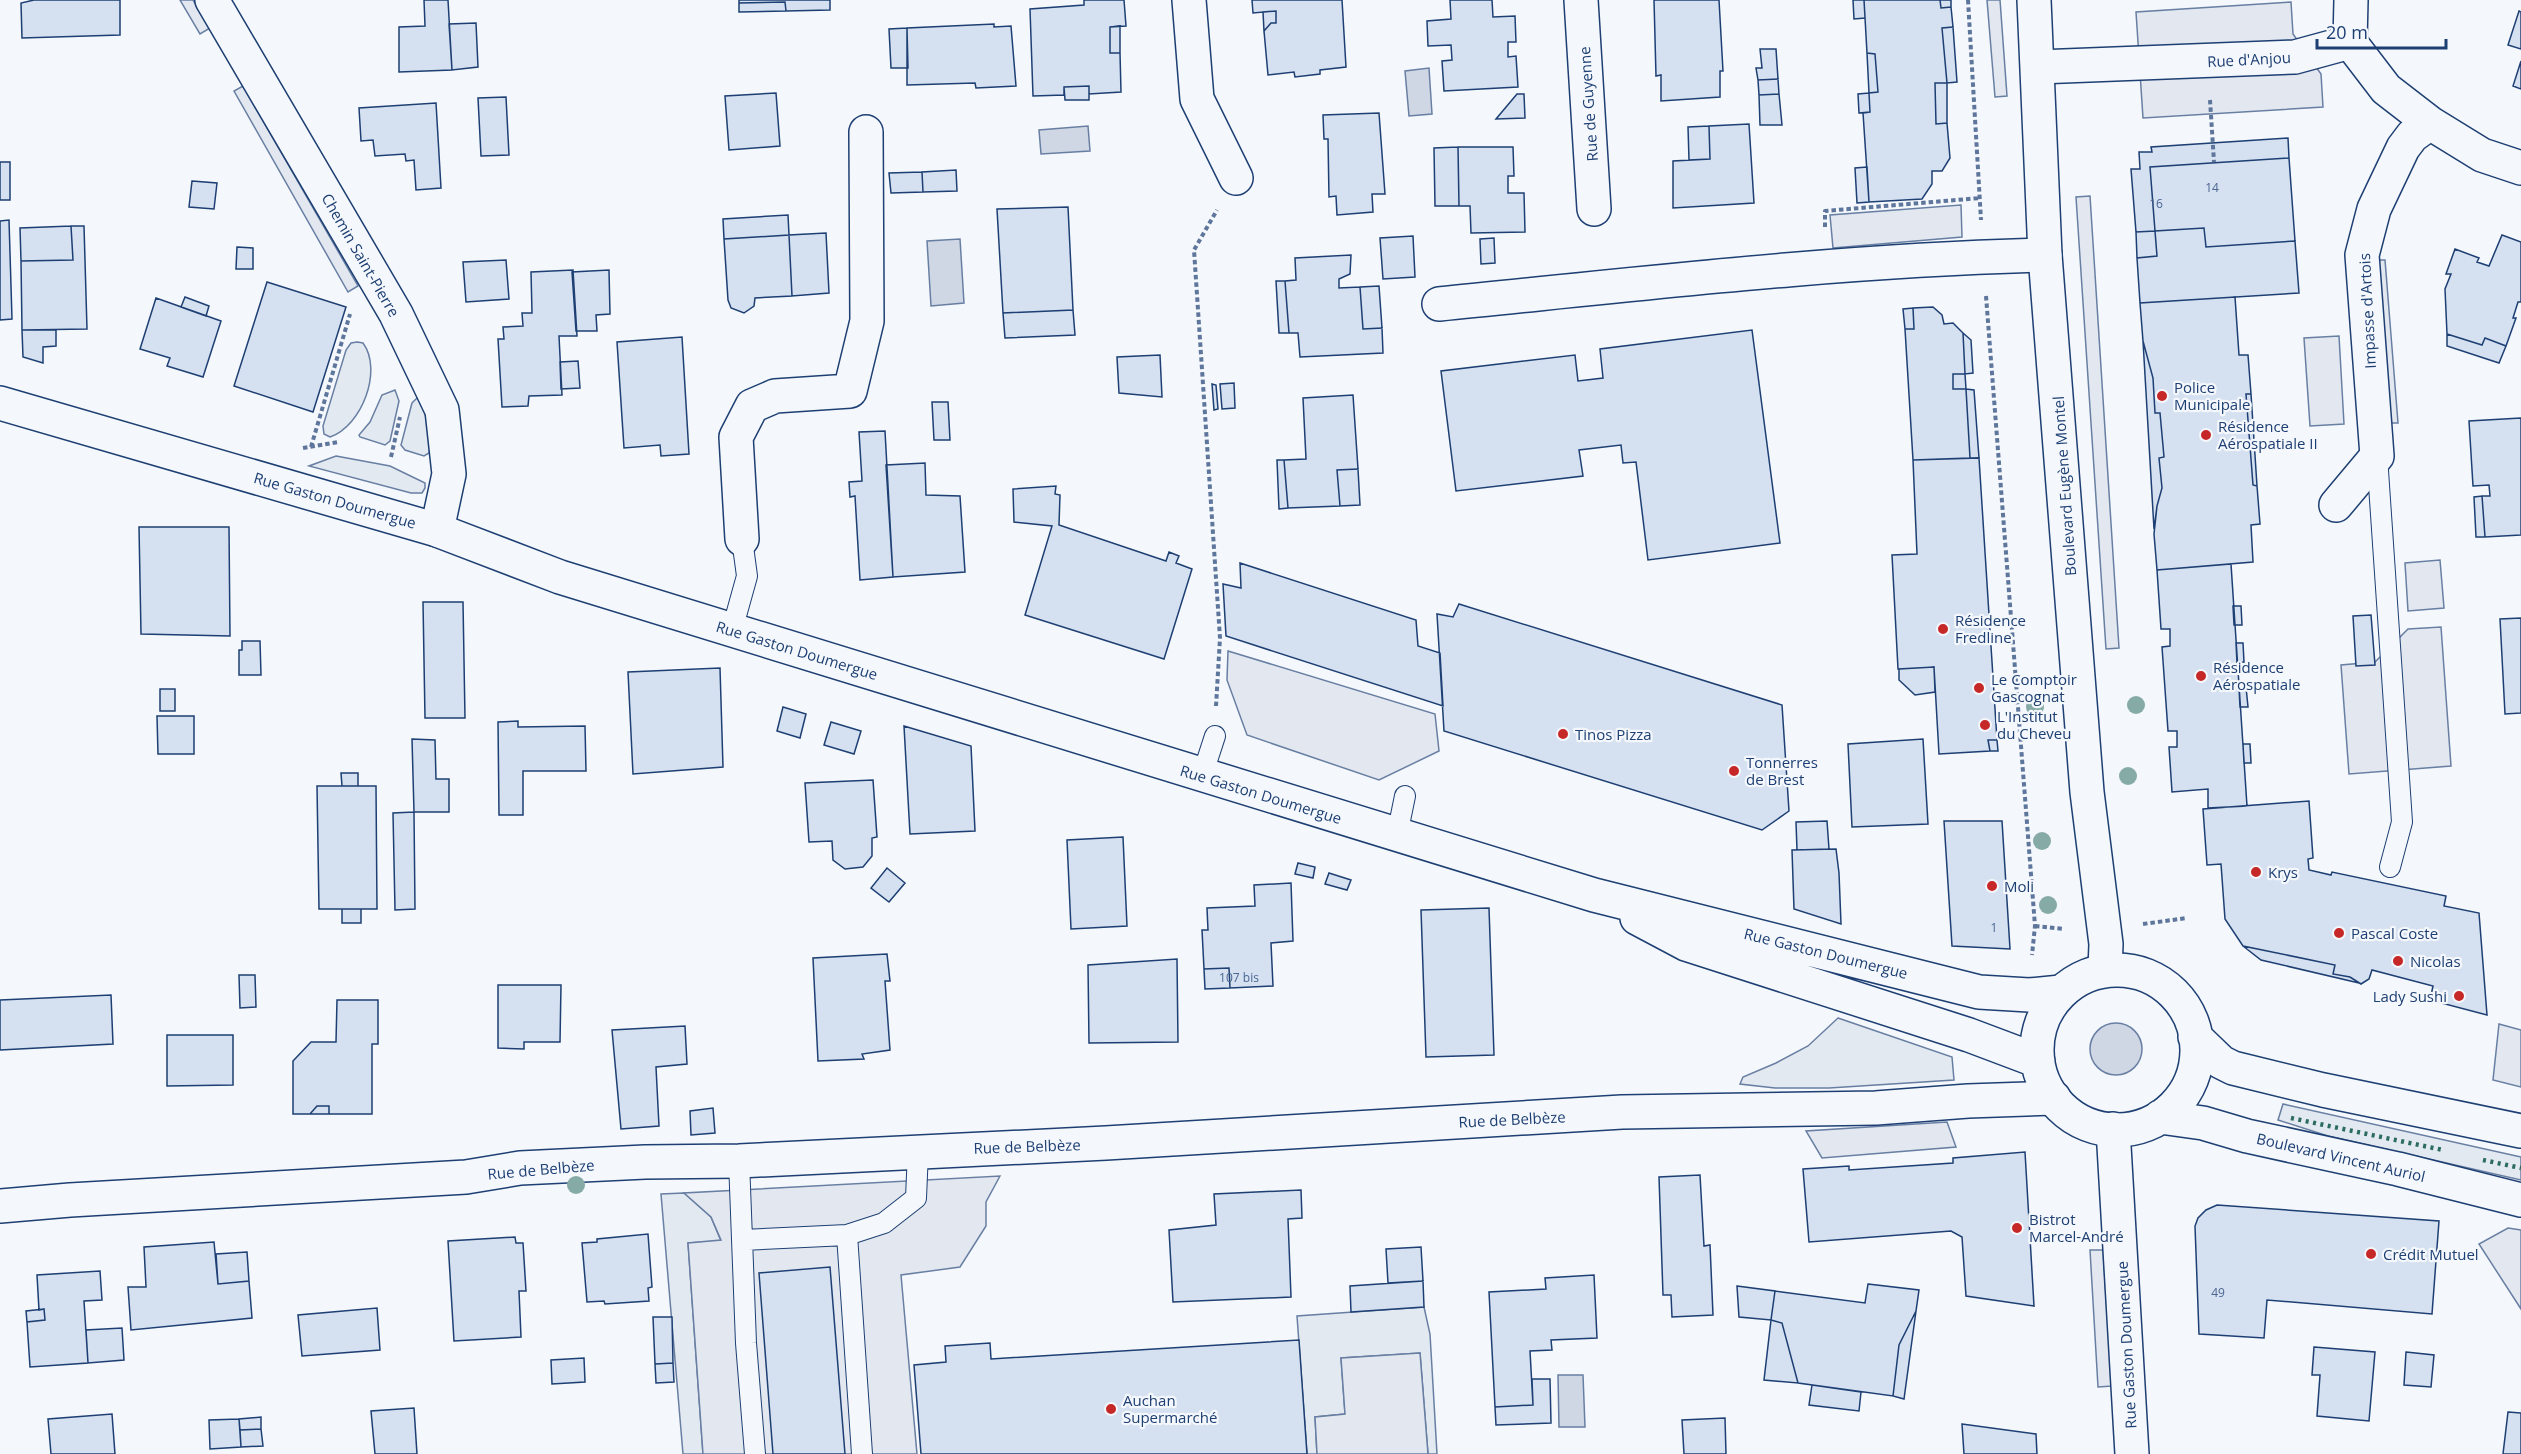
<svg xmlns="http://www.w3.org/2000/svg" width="2521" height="1454" font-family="'Open Sans',sans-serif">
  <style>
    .green { fill: #e3e9f0; stroke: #687fa3; stroke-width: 1.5 }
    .parking { fill: #e3e8f0; stroke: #687fa3; stroke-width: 1.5 }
    .water { fill: #cfd7e4; stroke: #687fa3; stroke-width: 1.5 }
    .building { fill: #d5e0f0; stroke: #1d3f73; stroke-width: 1.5 }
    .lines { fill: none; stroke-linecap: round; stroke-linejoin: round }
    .lane-casing { stroke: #1d3f73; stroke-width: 22 }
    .street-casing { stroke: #1d3f73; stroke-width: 36 }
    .secondary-casing { stroke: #1d3f73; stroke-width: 36 }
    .primary-casing { stroke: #1d3f73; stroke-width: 36 }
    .path { stroke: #5e769c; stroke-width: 4; stroke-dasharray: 4.5 3; stroke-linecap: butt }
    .lane { stroke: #f4f7fb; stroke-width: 20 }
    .street { stroke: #f4f7fb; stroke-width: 33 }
    .secondary { stroke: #f4f7fb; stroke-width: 33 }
    .primary { stroke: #f4f7fb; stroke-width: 33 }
    .hedge { stroke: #2c6c60; stroke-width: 4.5; stroke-dasharray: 3 4.5; stroke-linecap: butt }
    .tree { fill: #86aba6 }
    .poi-dot { fill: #c62828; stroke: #f4f7fb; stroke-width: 2 }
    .labels { text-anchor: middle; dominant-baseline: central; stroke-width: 4.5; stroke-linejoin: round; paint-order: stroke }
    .number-label { font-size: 12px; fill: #4b6792 }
    .street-label { font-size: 15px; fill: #1d3f73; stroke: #f4f7fb }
    .poi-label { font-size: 15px; fill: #1d3f73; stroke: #f4f7fb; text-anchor: start }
  </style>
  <rect width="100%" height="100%" fill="#f4f7fb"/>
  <path class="green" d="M357,342L363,343C383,370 362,426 330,437L324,434L323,426L346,350L351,343Z
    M395,390L399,401L390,441L385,445L360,437L359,435L370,422L382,395Z
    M417,398L422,399L431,441L429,453L424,456L405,450L401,445L412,403Z
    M336,456L390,466L425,483V488L422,493H411L309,466Z
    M1838,1018L1952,1057L1954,1080L1829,1088H1775L1740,1084L1743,1077L1776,1063L1808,1046Z
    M2283,1104L2521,1157V1180L2328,1136L2278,1120Z
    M684,1193L711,1217L721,1241L688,1243L703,1454H683L661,1194Z
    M1424,1307L1430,1334L1437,1454H1428L1420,1353L1341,1358L1345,1414L1315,1417L1317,1454H1307L1297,1316Z"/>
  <path class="parking" d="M180,0H193L210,28L200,34Z
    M1987,0H2000L2007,96L1995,97Z
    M2291,2L2293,34L2321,74L2323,107L2143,118L2136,12Z
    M243,86L358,286L348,292L234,91Z
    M2090,196L2119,648L2106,649L2076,197Z
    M1961,205L1962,237L1833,248L1830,215Z
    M2374,260H2385L2398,423H2386Z
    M2339,336L2344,424L2310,426L2304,338Z
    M2440,560L2444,608L2408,611L2405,563Z
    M2441,627L2451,766L2349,774L2341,665L2375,662L2408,629Z
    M1228,651L1435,714L1439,751L1379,780L1247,735L1227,680Z
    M2499,1024L2521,1030V1087L2493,1080Z
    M1947,1122L1956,1147L1822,1158L1806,1131Z
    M1000,1176L986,1202V1226L960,1267L901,1275L917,1454H703L688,1243L721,1240L711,1217L684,1193Z
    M2508,1228L2521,1230V1309L2479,1244Z
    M2090,1250H2103L2112,1386L2098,1387Z
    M1420,1353L1428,1454H1317L1315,1417L1345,1414L1341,1358Z"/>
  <path class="water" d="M1429,68L1432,114L1409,116L1405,71Z
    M1088,126L1090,151L1041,154L1039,130Z
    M960,239L964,303L931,306L927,241Z
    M2090 1049a26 26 0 1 1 52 0a26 26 0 1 1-52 0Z
    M1558,1375H1583L1585,1427H1559Z"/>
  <path class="building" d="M34,0H120V35L22,38L21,3Z
    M424,0H448L452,70L399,72V27L425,26Z
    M739,0H830V10L786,11L785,2L739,3Z
    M1084,0H1124L1126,26L1110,27V53H1120L1121,92L1089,94V86L1064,87V95L1033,96L1030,9L1084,5Z
    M1252,0H1342L1346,67L1320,70V74L1295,77L1294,72L1268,75L1264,31L1271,23H1276V11L1253,13Z
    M1450,0H1492L1493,17L1515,16L1516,42H1508V57L1516,56L1518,87L1444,91L1442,61L1452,60L1451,45L1428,46L1427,21L1451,19Z
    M1654,0H1719L1723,71H1720V97L1661,101V75L1656,76Z
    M1853,0H1864L1865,18L1854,19Z
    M1864,0H1940L1941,8L1951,7L1953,27L1942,28L1947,83H1935L1936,124L1947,123L1950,158L1942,171H1932V184L1922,199L1869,202L1863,113L1870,112L1869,93L1878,92L1875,54L1867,53Z
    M1940,0H1951V7L1941,8Z
    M785,2L786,11L739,12V3Z
    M1276,11V23H1271L1264,31L1263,12Z
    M2519,11L2521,12V49L2508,45Z
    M476,23L478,67L452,70L449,24Z
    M994,24V27L1011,26L1016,86L976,88L975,83L907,85V28Z
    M1120,26V53H1110V27Z
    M1953,27L1957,82L1947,83L1942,28Z
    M907,28L908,68H891L889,29Z
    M1760,49H1776L1778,79L1758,80L1756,68H1762Z
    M1867,53L1875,54L1878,92L1869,93Z
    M2521,61V89L2513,86Z
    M1778,79L1779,94L1759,95L1758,80Z
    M1935,83H1947V123L1936,124Z
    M1089,86V100H1065L1064,87Z
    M776,93L780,146L729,150L725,96Z
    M1869,93L1870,112L1859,113L1858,94Z
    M1517,94H1524L1525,118L1496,119Z
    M1779,94L1782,125H1760L1759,95Z
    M506,97L509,155L481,156L478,98Z
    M436,103L441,188L416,190L414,160L406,161L405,154L375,156L373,140L361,141L359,108Z
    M1379,113L1385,194H1372L1373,212L1337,215L1336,196L1329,197L1328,139H1324L1323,115Z
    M1749,124L1754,203L1673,208V161L1710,159L1709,126Z
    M1709,126L1710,159L1689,160L1688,127Z
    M2288,138L2289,158L2150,167L2155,231L2136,232L2131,169H2140L2139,152H2152L2151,147Z
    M1458,147H1513L1514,176H1508V193H1524L1525,232L1471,233L1470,206H1459Z
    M1458,147L1459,206H1435L1434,148Z
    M2289,158L2295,241L2206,247L2204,228L2155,231L2150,167Z
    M0,162H10V200H0Z
    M1867,167L1869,202L1857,203L1855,168Z
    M956,170L957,191L923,192L922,172Z
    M922,172L923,192L891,193L889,173Z
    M192,181L217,183L214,209L189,207Z
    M1068,207L1073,310L1003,313L997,209Z
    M788,215L789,235L724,239L723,219Z
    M9,220L12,319L0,320V221Z
    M71,226H84L87,329L22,330L21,261L73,260Z
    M71,226L73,260L21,261L20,228Z
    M2204,228L2206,247L2295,241L2299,293L2140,303L2137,258L2157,256L2155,231Z
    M2155,231L2157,256L2137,258L2136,232Z
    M826,233L829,293L792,296L789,235Z
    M789,235L792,296L755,298L754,306L744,313L731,308L728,300L724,239Z
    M2502,235L2521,242V302H2518L2513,318H2516L2506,346L2485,338L2482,345L2447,334L2445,289L2451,274H2446L2455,249L2479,258L2477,262L2489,266Z
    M1413,236L1415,277L1383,279L1380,238Z
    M1494,238L1495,263L1481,264L1480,239Z
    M237,247L253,248V269H236Z
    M1351,255L1350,274L1339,279V288L1360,287L1363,329L1382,328L1383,353L1300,357L1298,333H1289L1285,281L1296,280L1295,258Z
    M506,260L509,299L466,302L463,262Z
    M573,270L577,336H559L562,395L529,396L528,406L502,407L498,339H504L503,327L523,326L522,313H532L531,272Z
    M609,270L610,314L596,315L597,331H576L572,272Z
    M1276,281H1285L1289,333H1279Z
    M267,282L346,307L313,412L234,386Z
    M1379,286L1382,328L1363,329L1360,287Z
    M185,297L209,306L206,316L181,307Z
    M2235,297L2239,355H2248L2251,394H2246L2253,485L2257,486L2260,524L2251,525L2253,562L2157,570L2154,534L2157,506L2162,488L2159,458L2164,457L2160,413H2155L2153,378L2143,341L2140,303Z
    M156,298L221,321L203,377L167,366L170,358L140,349Z
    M1933,307L1942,315L1944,324L1953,323L1963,333L1965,374H1953V389H1966L1970,458L1913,460L1905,329H1914L1913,308Z
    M1913,308L1914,329H1905L1903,309Z
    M1073,310L1075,335L1005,338L1003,313Z
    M22,330H56V346L43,347V363L23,357Z
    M1752,330L1780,543L1648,560L1636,462L1623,463L1621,445L1579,450L1583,476L1456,491L1441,371L1575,355L1578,381L1603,378L1600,349Z
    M1963,333L1971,340L1973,373L1965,374Z
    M2447,334L2482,345L2485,338L2506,346L2499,363L2447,346Z
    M682,337L689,454L661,456L660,445L624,448L617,342Z
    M2143,341L2153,378L2155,413H2160L2164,457L2159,458L2162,488L2157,506L2154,529Z
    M1160,355L1162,397L1119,393L1117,357Z
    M578,361L580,388L561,389L560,362Z
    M1953,374H1965L1966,389H1953Z
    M1234,383L1235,408L1222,409L1220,384Z
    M1212,384L1216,385L1218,409L1214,410Z
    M1966,389L1974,390L1979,458H1970Z
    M2246,394H2251L2257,486L2253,485Z
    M1353,395L1358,469L1337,470L1340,506L1288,508L1284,460L1306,459L1303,398Z
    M932,402H948L950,440H934Z
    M2521,418V535L2485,537L2482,496H2490L2489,485L2473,486L2469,421Z
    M885,431L893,577L860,580L855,496L850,497L849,482L862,481L859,432Z
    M1979,458L1997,740H1988L1990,751L1939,754L1934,667L1898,669L1892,555L1917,554L1913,460Z
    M1277,460H1284L1288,508L1279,509Z
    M925,463L926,495L960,496L965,572L893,577L886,465Z
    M1358,469L1360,505L1340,506L1337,470Z
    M1056,486L1055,494L1060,495L1059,525L1166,561L1169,552L1179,556L1176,563L1192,569L1164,659L1025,615L1052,526L1014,522L1013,489Z
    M2482,496L2485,537H2476L2474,497Z
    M139,527H229L230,636L141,634Z
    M1240,563L1416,620L1418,646L1440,653L1443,706L1226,636L1223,584L1241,588Z
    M2231,564L2247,806L2208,808V789L2172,792L2169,747H2177V731H2168L2162,647L2170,646V629H2161L2157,570Z
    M423,602H463L465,718H425Z
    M1459,604L1782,705L1789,811L1762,830L1444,731L1437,614L1453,617Z
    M2233,606H2241L2242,625H2234Z
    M2371,615L2375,665L2356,666L2353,616Z
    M2521,618V713L2505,714L2500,619Z
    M242,641H260L261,675H239V650H242Z
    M2236,643H2243L2244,662L2237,663Z
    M1934,667L1935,692L1915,695L1899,680V669Z
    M720,668L723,767L633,774L628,672Z
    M2246,687L2248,707H2240L2239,688Z
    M160,689H175V711H160Z
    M783,707L806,714L800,738L777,731Z
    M157,716H194V754H158Z
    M518,721V727L585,726L586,771H523V815H499L498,722Z
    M831,722L861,731L854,754L824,745Z
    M904,726L971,746L975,831L910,834Z
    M412,739L435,740L436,779H449V812H414Z
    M1923,739L1928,824L1852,827L1848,744Z
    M1988,740H1997L1998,751H1990Z
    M2243,744H2250L2251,763H2244Z
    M341,773H358V786H342Z
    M873,780L877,837L872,838V856L863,867L845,869L833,860L832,841L809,842L805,783Z
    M317,786H376L377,909H319Z
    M2309,801L2313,858L2308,859L2309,870L2331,875L2332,872L2446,896L2444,906L2479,913L2487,1015L2430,1000L2433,986L2372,970L2369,979L2361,984L2350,977L2333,974L2335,965L2243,946L2225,919L2221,864L2207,865L2203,809Z
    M414,812L415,909L395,910L393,813Z
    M1827,821L1829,849L1797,850L1796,822Z
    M1944,821H2002L2010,949L1952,946Z
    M1123,837L1127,926L1071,929L1067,840Z
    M1836,849L1839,873L1841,924L1794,909L1792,850Z
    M1298,863L1315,867L1313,878L1295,874Z
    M887,868L905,883L889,902L871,888Z
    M1329,873L1351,880L1347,890L1325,884Z
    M1291,883L1293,941L1271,943L1273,986L1230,988L1229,968L1204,969L1202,930H1208L1207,908L1255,906L1254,885Z
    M1489,908L1494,1055L1426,1057L1421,910Z
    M342,909H361V923H342Z
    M2243,946L2335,965L2333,974L2350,977L2359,983L2261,960Z
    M887,954L890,981H885L890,1050L862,1054L864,1059L818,1061L813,958Z
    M1177,959L1178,1042L1089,1043L1088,965Z
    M1229,968L1230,988L1205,989L1204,969Z
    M239,975H255L256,1007L240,1008Z
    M498,985H561L560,1042H524V1049L498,1048Z
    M111,995L113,1044L0,1050V1000Z
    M337,1000H378V1044H372V1114H329V1106H317L310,1114H293V1061L311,1042H336Z
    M685,1026L687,1064L656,1067L659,1126L621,1129L612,1030Z
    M167,1035H233V1085L167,1086Z
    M317,1106H329V1114H310Z
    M713,1108L715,1133L691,1135L690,1111Z
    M2025,1152L2034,1306L1966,1296L1962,1237L1951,1231L1809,1242L1803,1169L1849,1166V1170L1953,1163V1158Z
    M1700,1175L1704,1246L1710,1245L1713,1315L1672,1317L1671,1295H1663L1659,1177Z
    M1301,1190L1302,1218L1288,1219L1291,1297L1173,1302L1169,1230L1216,1225L1214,1194Z
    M2217,1205L2439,1221L2432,1314L2267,1300L2264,1338L2199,1334L2195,1226L2198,1218L2206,1210Z
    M648,1234L652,1287L648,1288L649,1301L605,1304L604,1301L587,1302L582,1243L597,1242V1239Z
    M515,1237L516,1243H523L526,1291H519L521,1337L454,1341L448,1241Z
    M214,1242L218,1284L249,1281L252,1318L131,1330L128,1287H146L144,1247Z
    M1421,1247L1423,1281L1388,1283L1386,1249Z
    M247,1252L249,1281L218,1284L216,1254Z
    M830,1267L845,1454H773L759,1273Z
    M100,1271L102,1300L84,1301L88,1363L30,1367L27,1322L45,1320L44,1309L39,1310L37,1275Z
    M1594,1275L1597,1338L1551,1340L1552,1350L1530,1351L1533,1405L1495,1407L1489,1292L1546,1289L1545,1278Z
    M1423,1281L1424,1307L1351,1312L1350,1286Z
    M1868,1284L1919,1290L1916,1311L1899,1345L1893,1396L1798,1383L1782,1323L1771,1320L1775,1291L1865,1303Z
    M1737,1286L1775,1291L1771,1320L1739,1317Z
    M377,1308L380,1350L302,1356L298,1315Z
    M44,1309L45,1320L27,1322L26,1311Z
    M1916,1311L1904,1399L1893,1396L1899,1345Z
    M653,1317H672L673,1363L655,1364Z
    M1771,1320L1782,1323L1798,1383L1764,1380Z
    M122,1328L124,1360L88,1363L86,1330Z
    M1299,1340L1307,1454H921L914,1365L946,1362L945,1346L990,1343L991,1359Z
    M2314,1347L2375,1352L2369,1421L2317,1416L2320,1375H2312Z
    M2406,1352L2434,1355L2431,1387L2404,1385Z
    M584,1358L585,1382L552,1384L551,1360Z
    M673,1363L674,1382L656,1383L655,1364Z
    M1532,1379H1550L1551,1423L1496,1425L1495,1407L1533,1405Z
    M1812,1385L1861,1392L1859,1411L1809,1405Z
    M414,1408L417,1454H375L371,1411Z
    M2508,1412L2521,1413V1454H2503Z
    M112,1414L115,1454H51L48,1419Z
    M261,1417V1429L240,1430L239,1419Z
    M1725,1418L1726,1454H1684L1682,1420Z
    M239,1419L241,1447L210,1449L209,1420Z
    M1962,1424L2036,1434L2037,1454H1964Z
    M261,1429L263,1446L241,1447L240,1430Z"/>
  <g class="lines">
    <g class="lane-casing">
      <path id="lane" d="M2377,456L2402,822L2390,867
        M732,630L747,576L742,539
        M1202,776L1215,736
        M1397,835L1405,796
        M739,1161L746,1343L755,1454
        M743,1240L847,1235
        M862,1454L847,1235L884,1223L916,1198L918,1151"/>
    </g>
    <g class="street-casing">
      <path id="street" d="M1189,0L1197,99L1236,178
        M1581,0L1594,209
        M2350,42L2351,0
        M2038,67L2295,57L2350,42L2386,89L2430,123L2482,155L2521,168
        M1439,304C1640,284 1843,260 2045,255
        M2336,505L2377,456L2362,255L2374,209L2403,148L2412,136L2430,123
        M742,539L736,437L752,406L775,396L850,391L867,321L866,132
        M2113,1129L2132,1454
        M0,1206L70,1200L466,1177L520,1168L645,1162L739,1161L1106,1143L1622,1112L1876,1108L1968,1101L2054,1098"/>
    </g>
    <g class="secondary-casing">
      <path id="secondary" d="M212,0L396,314L442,410L449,474L437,530
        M2034,0L2045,255L2087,792L2106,944L2105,970"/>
    </g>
    <g class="primary-casing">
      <path id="primary" d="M0,403L437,530L560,577L1594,895L1979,992L2029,995L2061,992
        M1637,918L1686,944L1969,1035L2038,1061
        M2037 1050a80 80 0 1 1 160 0a80 80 0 1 1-160 0Z
        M2195,1037L2221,1062L2233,1068L2323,1090L2521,1131
        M2160,1117L2203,1123L2247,1136L2398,1169L2521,1200"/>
    </g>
    <path class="path" d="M1968,0L1981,220
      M2210,100L2214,162
      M1825,227V211L1980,198
      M1986,296L2035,926L2032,955
      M311,447L350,314
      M303,448L338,442
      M391,457L400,417
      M1216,706L1220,638L1194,250L1217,210
      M2143,924L2187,918
      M2035,926L2064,929"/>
    <use href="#lane" class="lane"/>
    <use href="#street" class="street"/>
    <use href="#secondary" class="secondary"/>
    <use href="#primary" class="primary"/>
    <path class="hedge" d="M2291,1118L2443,1150
      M2483,1160L2521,1168"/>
  </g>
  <g class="tree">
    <circle cx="2136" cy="705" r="9"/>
    <circle cx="2035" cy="707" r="9"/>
    <circle cx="2128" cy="776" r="9"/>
    <circle cx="2042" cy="841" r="9"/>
    <circle cx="2048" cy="905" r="9"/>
    <circle cx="576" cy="1185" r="9"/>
  </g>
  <g class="poi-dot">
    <circle cx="2162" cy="396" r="6"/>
    <circle cx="2206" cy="435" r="6"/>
    <circle cx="1943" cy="629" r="6"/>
    <circle cx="2201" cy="676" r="6"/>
    <circle cx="1979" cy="688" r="6"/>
    <circle cx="1985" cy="725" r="6"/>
    <circle cx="1563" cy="734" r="6"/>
    <circle cx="1734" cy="771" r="6"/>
    <circle cx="2256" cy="872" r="6"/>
    <circle cx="1992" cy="886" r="6"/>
    <circle cx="2339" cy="933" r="6"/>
    <circle cx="2398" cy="961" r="6"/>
    <circle cx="2459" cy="996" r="6"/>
    <circle cx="2017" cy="1228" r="6"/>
    <circle cx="2371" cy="1254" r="6"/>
    <circle cx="1111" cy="1409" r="6"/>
  </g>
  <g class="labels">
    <g class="number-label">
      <text x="2212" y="187">14</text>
      <text x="2156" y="203">16</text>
      <text x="1994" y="927">1</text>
      <text x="1239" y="977">107 bis</text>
      <text x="2218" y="1292">49</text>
    </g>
    <g class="street-label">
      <text transform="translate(2249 59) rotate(-3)">Rue d'Anjou</text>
      <text transform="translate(1588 104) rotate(-94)">Rue de Guyenne</text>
      <text transform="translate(361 255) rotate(60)">Chemin Saint-Pierre</text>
      <text transform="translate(2367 311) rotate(-93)">Impasse d'Artois</text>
      <text transform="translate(2064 486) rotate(-94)">Boulevard Eugène Montel</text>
      <text transform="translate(335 500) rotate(16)">Rue Gaston Doumergue</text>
      <text transform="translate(797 650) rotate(17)">Rue Gaston Doumergue</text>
      <text transform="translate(1261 794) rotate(17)">Rue Gaston Doumergue</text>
      <text transform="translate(1826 953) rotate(14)">Rue Gaston Doumergue</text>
      <text transform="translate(1512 1119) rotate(-3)">Rue de Belbèze</text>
      <text transform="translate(1027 1146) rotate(-2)">Rue de Belbèze</text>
      <text transform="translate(2341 1157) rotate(13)">Boulevard Vincent Auriol</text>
      <text transform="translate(541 1169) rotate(-5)">Rue de Belbèze</text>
      <text transform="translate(2126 1345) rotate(-93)">Rue Gaston Doumergue</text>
    </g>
    <g class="poi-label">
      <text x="2174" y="387">Police<tspan x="2174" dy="17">Municipale</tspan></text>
      <text x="2218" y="426">Résidence<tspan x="2218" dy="17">Aérospatiale II</tspan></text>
      <text x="1955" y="620">Résidence<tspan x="1955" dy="17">Fredline</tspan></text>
      <text x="2213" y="667">Résidence<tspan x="2213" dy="17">Aérospatiale</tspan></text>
      <text x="1991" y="679">Le Comptoir<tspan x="1991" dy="17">Gascognat</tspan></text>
      <text x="1997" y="716">L'Institut<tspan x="1997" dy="17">du Cheveu</tspan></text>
      <text x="1575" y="734">Tinos Pizza</text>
      <text x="1746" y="762">Tonnerres<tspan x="1746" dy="17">de Brest</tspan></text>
      <text x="2268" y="872">Krys</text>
      <text x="2004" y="886">Moli</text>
      <text x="2351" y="933">Pascal Coste</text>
      <text x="2410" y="961">Nicolas</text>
      <text x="2447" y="996" text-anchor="end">Lady Sushi</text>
      <text x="2029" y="1219">Bistrot<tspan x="2029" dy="17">Marcel-André</tspan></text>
      <text x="2383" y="1254">Crédit Mutuel</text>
      <text x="1123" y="1400">Auchan<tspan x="1123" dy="17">Supermarché</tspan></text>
    </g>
  </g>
  <path d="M2317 39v9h129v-9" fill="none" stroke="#1d3f73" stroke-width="3"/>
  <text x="2326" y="39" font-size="18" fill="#1d3f73" stroke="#f4f7fb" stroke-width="4.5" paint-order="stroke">20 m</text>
</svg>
